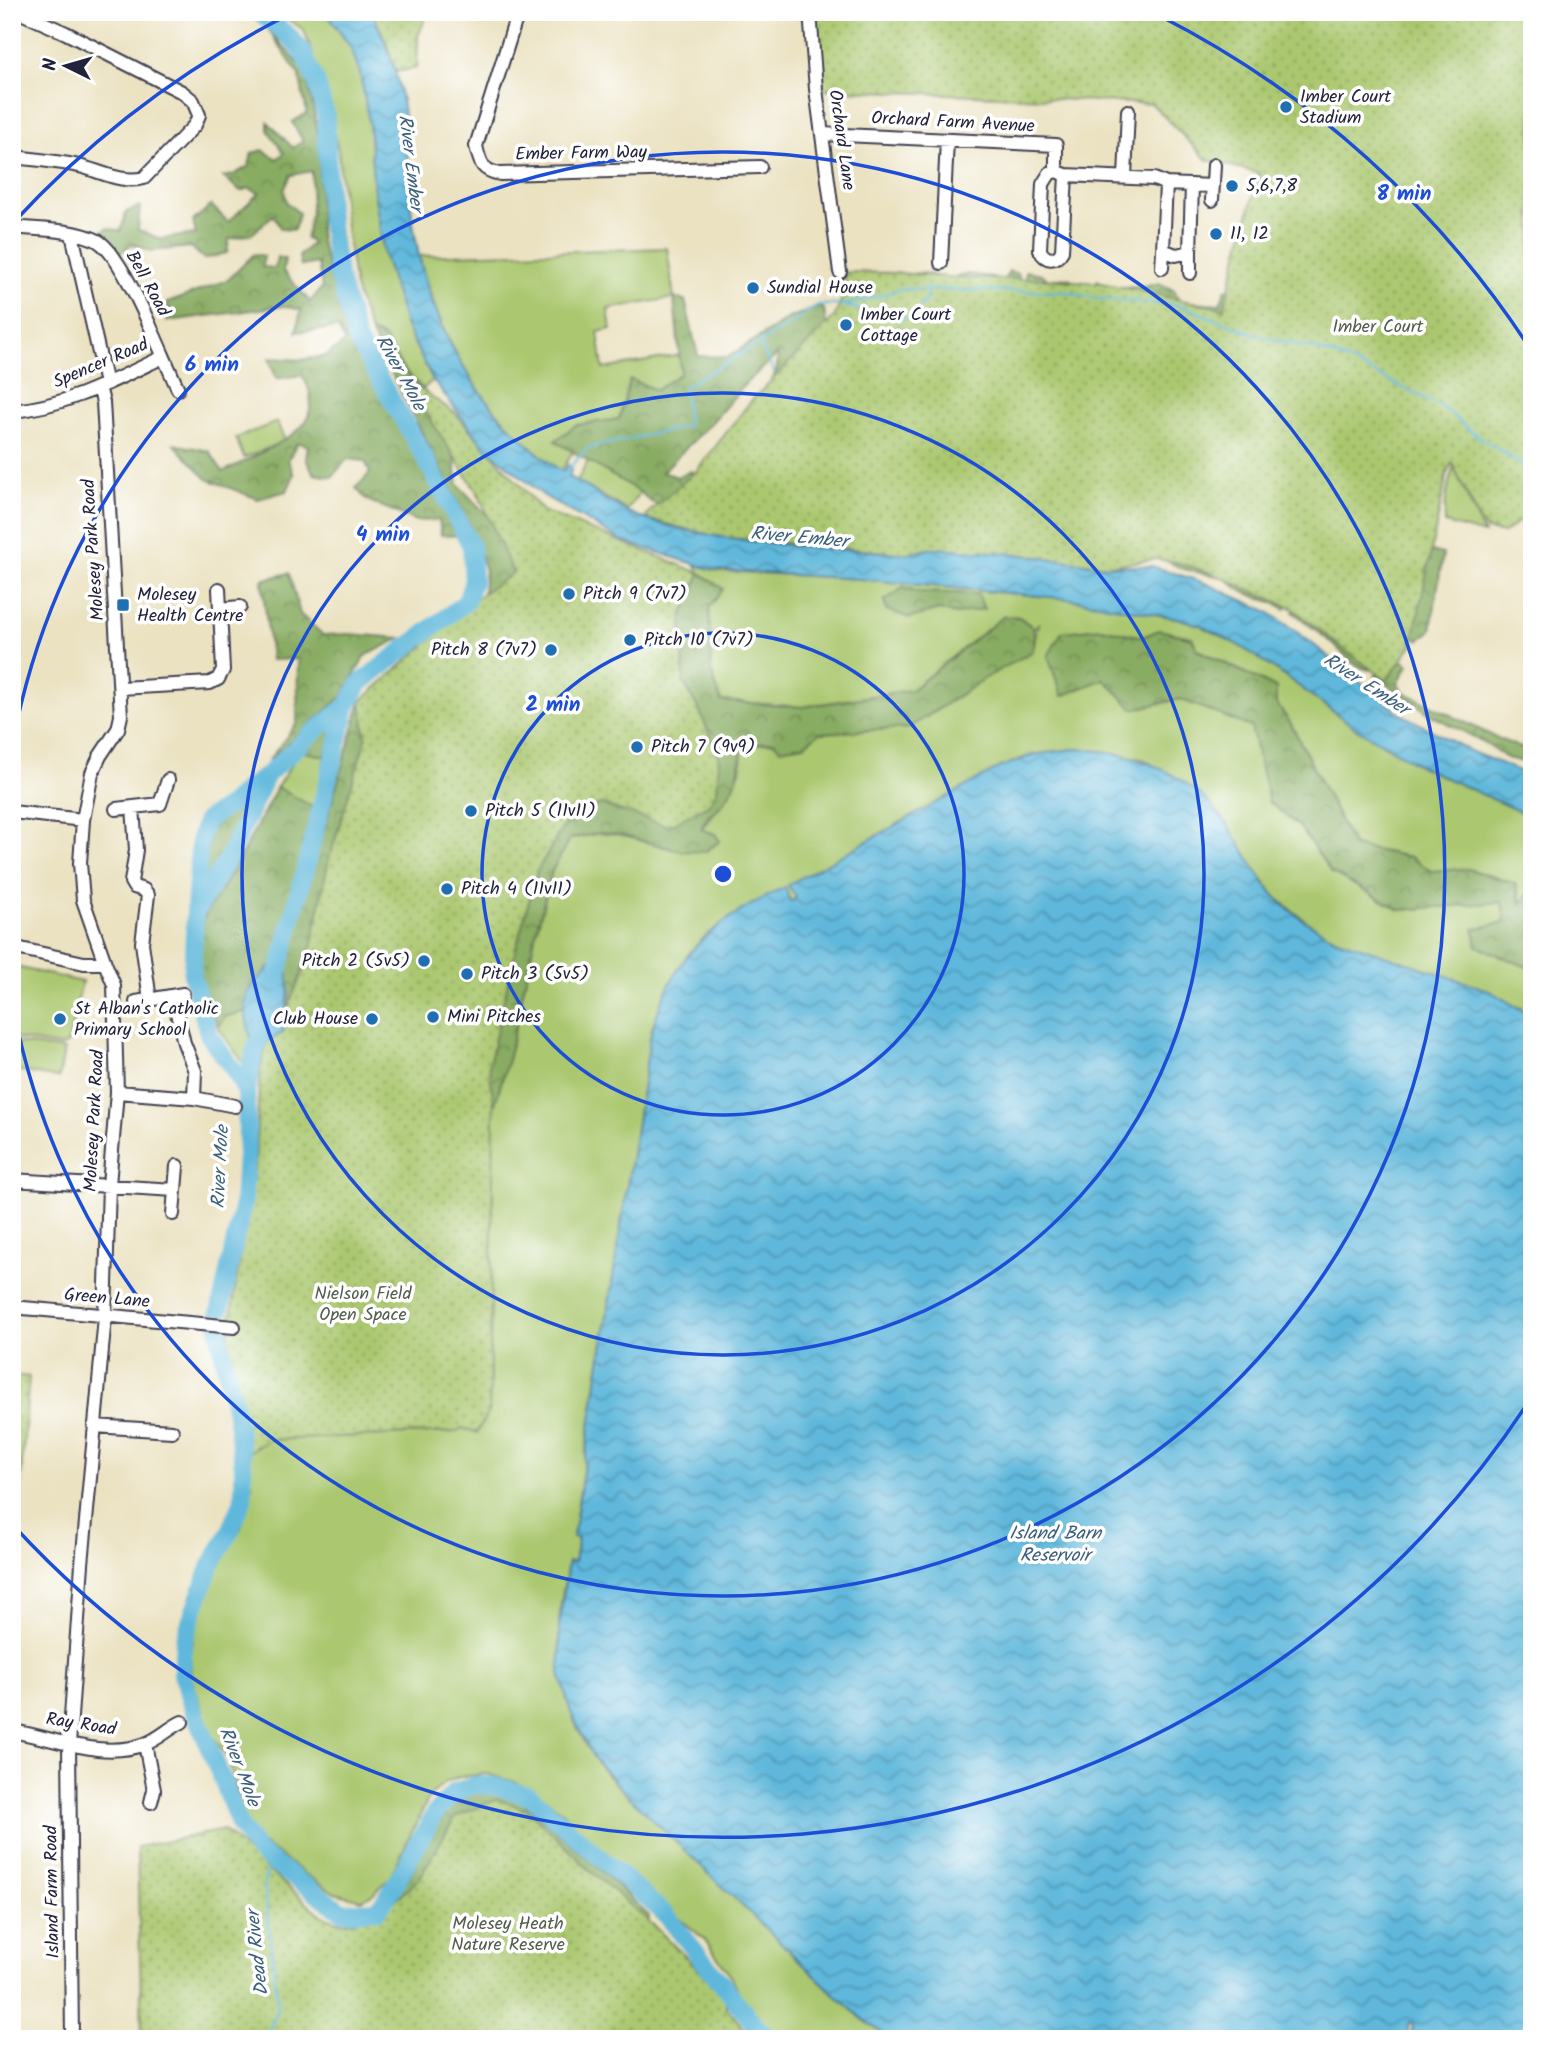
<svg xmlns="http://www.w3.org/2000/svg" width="1544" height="2051" font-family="Kalam,sans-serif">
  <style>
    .grass { fill: #abc86f; stroke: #667555; stroke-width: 2 }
    .forest { fill: url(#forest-crowns); stroke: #55674e; stroke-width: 2; fill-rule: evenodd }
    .park { fill: url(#park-dots); stroke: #667555; stroke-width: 2 }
    .water { fill: url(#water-waves); stroke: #406d8b; stroke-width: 2 }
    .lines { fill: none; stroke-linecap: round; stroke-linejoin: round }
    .stream { stroke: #5eb8db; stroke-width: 2.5 }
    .river { stroke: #5eb8db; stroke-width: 18 }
    .street-casing { stroke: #403f4f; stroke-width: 16 }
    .street { stroke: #fff; stroke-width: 12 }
    .ring { fill: none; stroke: #1d4ed8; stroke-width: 3.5 }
    .poi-dot { fill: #1f6fb2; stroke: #fff; stroke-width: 2.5 }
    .labels { text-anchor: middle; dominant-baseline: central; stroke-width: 7; stroke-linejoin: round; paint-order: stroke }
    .poi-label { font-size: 18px; fill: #22223b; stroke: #fff; text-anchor: start }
    .street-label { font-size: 18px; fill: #22223b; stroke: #fff }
    .park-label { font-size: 18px; fill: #525c4d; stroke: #fff }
    .water-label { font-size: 19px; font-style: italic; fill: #3a5e7b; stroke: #fff }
    .centre { fill: #1d4ed8; stroke: #fff; stroke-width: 3.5 }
    .ring-label { font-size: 21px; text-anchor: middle; font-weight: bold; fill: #1d4ed8; stroke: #fff; stroke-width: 7; stroke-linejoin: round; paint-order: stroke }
  </style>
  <defs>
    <pattern id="forest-crowns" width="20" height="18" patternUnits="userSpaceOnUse" patternTransform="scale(1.75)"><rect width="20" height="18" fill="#88ac62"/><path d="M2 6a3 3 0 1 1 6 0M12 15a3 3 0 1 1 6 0" fill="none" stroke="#6f8c52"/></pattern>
    <pattern id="park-dots" width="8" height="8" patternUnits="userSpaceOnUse" patternTransform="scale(1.75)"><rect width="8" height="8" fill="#abc86f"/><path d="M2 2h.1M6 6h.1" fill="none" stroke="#8ba25c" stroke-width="1.8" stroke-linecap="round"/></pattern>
    <pattern id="water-waves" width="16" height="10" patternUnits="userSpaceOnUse" patternTransform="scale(1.75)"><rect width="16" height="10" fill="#5eb8db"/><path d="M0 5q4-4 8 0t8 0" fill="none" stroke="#4d95b3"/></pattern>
  </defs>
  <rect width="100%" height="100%" fill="#fff"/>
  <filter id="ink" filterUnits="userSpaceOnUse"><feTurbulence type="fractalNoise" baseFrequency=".0143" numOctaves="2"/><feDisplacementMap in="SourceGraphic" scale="14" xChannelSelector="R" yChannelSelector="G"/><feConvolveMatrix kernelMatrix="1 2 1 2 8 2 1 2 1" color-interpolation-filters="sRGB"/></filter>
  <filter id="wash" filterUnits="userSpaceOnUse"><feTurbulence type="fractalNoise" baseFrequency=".00686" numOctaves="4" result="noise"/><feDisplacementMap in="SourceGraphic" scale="28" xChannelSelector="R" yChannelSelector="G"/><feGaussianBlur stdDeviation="1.57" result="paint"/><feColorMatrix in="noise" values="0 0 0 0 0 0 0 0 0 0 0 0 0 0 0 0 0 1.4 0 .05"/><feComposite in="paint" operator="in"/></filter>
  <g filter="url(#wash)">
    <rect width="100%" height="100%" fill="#ebe2c1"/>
    <path class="grass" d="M277,12H326L351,48L360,73L369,122L374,191L406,327L433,380L423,389L404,370L384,338L370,331L355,288L345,220L338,150L323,84L304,30Z
      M667,248L674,298L608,309L611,329L598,332L603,369L680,355L681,373L619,419L576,425L556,441L573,452L561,471C542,459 527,444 512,429C463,378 437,325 419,256Z
      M277,422L285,441L244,458L236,438Z
      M588,461L640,492L627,510L577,481Z
      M1453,469L1455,470L1484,534L1445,523C1444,504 1447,487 1453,469Z
      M696,565L719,571L859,579L1070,599L1177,618L1202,626L1240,646L1289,679L1357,729L1424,768L1532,817V891L1521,903L1516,884L1468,869L1431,871L1410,857L1353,846L1291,724L1276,703L1275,688L1197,649L1192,637L1159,630L1143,637L1101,628L1105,679L1133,709L1180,699L1252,727L1269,802L1300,827L1331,872L1400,910L1503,902L1505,922L1477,945L1532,969V1016L1521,1008L1337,939L1315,928L1277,898L1251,864L1225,821L1199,793L1145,760L1111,752L1073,749L1032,755L1001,767L788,885L796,897L795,900L790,901L784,888C763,900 739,910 719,925C681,952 661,994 650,1038L573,1536L578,1538L574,1563L568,1562C565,1583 559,1606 559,1627C559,1686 569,1726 605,1773L832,1992L860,2017L890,2039H778L763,2026L740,1994L726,1969L704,1939L644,1889L609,1855L581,1833L562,1811L538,1794L515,1782L487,1774L459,1777L444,1783L429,1797L389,1879L374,1893L362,1900L335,1893L314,1880L260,1842L248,1829L243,1817L229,1760L210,1732L191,1676V1650L198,1619L213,1573L241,1528L252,1485L245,1454L268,1440L455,1432L462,1428L477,1432L494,1107L509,1056L534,940L552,871L570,839L600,833L621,835L672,849L715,834L701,829L724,801L740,772L743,744H759L774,742L804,745L818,733L909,728L987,677L1033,650L1038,624L1034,628L1019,617L1004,616L911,690L802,707L720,701L711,671L709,608L723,589L700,573Z
      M300,751L325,756L316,809L277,787Z
      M12,966L82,982L68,1043L62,1047L12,1038Z
      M246,1011L252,1043L244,1064L218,1027L224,1017Z
      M18,1043L64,1050L59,1078L13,1070Z"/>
    <path class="forest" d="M268,29L306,72L319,138L320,239L347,334L460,536L441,535L439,520L416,521L367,500L356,488L370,473L365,461L347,459L332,477L314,474L306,459L308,445L297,443L288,460L294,475L287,491L258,499L207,479L174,444L209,451L223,472C242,462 297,438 306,421C314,405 311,389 302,375L276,379L269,358L301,360L326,356L345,342L338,328L296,332L301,310L285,306L167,321V303L228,280L254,254L264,256L262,267L275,268L277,257L285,259L283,271L310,302L322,287L318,263L301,266L299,256L312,243L306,238L311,213L312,171L291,175L284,190L287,203L299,213L294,230L281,229L273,215L252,234L229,239L227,253L204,259L191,247L151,251L132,244L120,253L101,233L107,228L121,231L126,212L140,206L138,230L161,239L196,234L193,221L211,205L228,222L259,193L249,188L241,191L223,177L233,175L249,166L252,153L263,150L277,159L284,153L268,130V122L293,148L303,141L292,122L307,113L299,75Z
      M1009,271L1018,274L1020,281H1025L1026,271L1042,274L1049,281C1064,273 1076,280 1089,290L1098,280L1107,287H1144L1159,283L1175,291L1179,301L1220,304L1225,290L1243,286L1532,476L1475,448L663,507L651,502L640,492L555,441L576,425L619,419L630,379L656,390L681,373L674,298L685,300L698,356L728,357L789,318L819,307L824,309L826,325L816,350L897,277C916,272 929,271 946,280L968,274L992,277L998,281L1003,282ZM778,354L777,368L768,391L700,489L691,471L678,477L662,472L712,422L746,383Z
      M370,331L384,338L404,370L423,389L451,432L458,485L488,516L514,573L483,593L485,570L471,528Z
      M1429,551L1443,554L1431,630L1420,640L1408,635Z
      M1171,553L1290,605L1285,609C1272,600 1257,598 1244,592C1235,588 1230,579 1221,577C1203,572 1176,572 1165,557Z
      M289,573L300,614L323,635L350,634L401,638L365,656L343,696L268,761L297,723L298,659L271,660L262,580Z
      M700,573L723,589L709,608L711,670L721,701L802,707L911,690L1004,616L1019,617L1034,628L1033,651L987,677L909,728L819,733L804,745L780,749L774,742L743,744C740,766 737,785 723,803C715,812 704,817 701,829L715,834L720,841L705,852L680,851L621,835L600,833L570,839L552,871L534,940L509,1056L494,1107L489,1410L477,1432L336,1005L514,956L537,871L568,818L601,804L622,812L719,758L700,712L684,684L682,616Z
      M903,587L919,592L978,594L984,609L957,614L939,610L910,618L886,610L884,601L899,591Z
      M1296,608L1374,664L1370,670L1363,668L1353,663L1333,644L1293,612Z
      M1101,628L1143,637L1159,630L1192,638L1197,650L1276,688V703L1291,724L1353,846L1410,857L1431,871L1468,869L1516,884L1521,903L1532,891V969L1477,946L1474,929L1505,922L1502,902L1400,910L1331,872L1300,827L1269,802L1251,727L1180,699L1133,709L1104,679L1062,696L1048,656L1062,632Z
      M1404,661L1408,665L1398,684L1404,692L1493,736L1532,753V764L1507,758L1480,740L1433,716L1375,676L1396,663Z
      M361,701L366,738L328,863L310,955L287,1009L289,990L286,961Z
      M337,722L325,756L300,751Z
      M277,787L316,809L278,960L248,992L246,1011L224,1017L218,1027L203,986L197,961L203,919L240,858Z
      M255,791L202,892L211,826Z
      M492,1791L523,1802L595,1864L649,1916V1931L378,1919L410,1876L437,1819L463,1794Z"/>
    <path class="park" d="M372,12H428L418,36L417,68L396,72L387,44Z
      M810,12H1532V511L1504,533L1486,530L1480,521L1452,463L1447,473L1412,645L1387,680L1354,657L1292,608L1211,573L1176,562L1155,559L1107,566L1007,553L933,548L908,554L719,537L646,519L648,513L697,470L751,401L835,316L843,296L846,272L899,273L972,279H1049L1102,283L1224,309L1259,173L1207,160L1152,104L1000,96L816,89Z
      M403,377L455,413L543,511L700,573L682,616L684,684L700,712L719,758L717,791L708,805L668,826L601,804L568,818L537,871L514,956L489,1064L494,1107L489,1410L477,1432L462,1428L455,1432L268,1440L245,1454L239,1401L229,1339V1326L255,1163L260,1071L267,1041L283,1033L287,1009L310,955L328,863L366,738L361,701L483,593L513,573L479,495Z
      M12,1375L29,1377L12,1588Z
      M497,1799L528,1810L597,1877L652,1924L721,1991L726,2000V2007L753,2039H142L137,1847L224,1830L263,1866L323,1916L343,1923L378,1915L420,1878L455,1817Z"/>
    <path class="water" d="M326,12H372L374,16C387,45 398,75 403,107C409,147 407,189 414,229C426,306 456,371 510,427C527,444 543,459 563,472L568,465L572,468L569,476C594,491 620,511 648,520C732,546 822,547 908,554L933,548L1007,553L1107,566H1152L1205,583L1267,611L1304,637L1401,714L1472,752L1532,776V817L1424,768L1357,729L1289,679L1240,646L1202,626L1177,618L1070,599L859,579L713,570L622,541L544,496L484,446L433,380L406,327L384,256L374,191L369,122L360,73L351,48Z
      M1073,749C1132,750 1187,772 1224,820C1243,845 1254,873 1275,896C1292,915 1315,928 1337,939L1488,990L1532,1016V1716L1530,1739L1532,1758V2039H1410L1413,2024L1409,2023L1406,2039H890L860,2017L832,1992L625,1793L593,1757L571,1713L560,1674L559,1625L568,1562H574L578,1538L573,1537L650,1038C671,954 710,924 785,887L790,901H793L796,897L788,885L1001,767L1033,755Z
      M278,960L286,961L289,990L283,1033L257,1045L252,1043C248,1028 242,1009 248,993C253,981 269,969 278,960Z"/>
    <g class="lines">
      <path class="stream" d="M845,306C856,309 868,310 878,313C882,315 885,317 889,318C910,324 925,309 928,289
        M760,344L774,372
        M569,468L588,448L688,426L684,387L778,332L818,305H843L866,300L902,289L1067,292L1100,299L1178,305L1263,337L1319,350L1349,361L1440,406L1476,435L1518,462L1532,477
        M263,2039L273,2022L278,2007L264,1882L271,1862"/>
      <path class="river" d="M259,12L289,36L302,51L317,83L326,117L329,215L338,274L357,340L424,456L471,546L473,581L466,602L360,683L347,706L276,982
        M195,910L200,839L206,820L230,805L247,789L267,775
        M265,1023L254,1053L246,1093L247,1139L243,1204L218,1318L220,1340L236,1413L243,1466V1500L230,1532L211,1565L194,1610L184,1641L182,1674L192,1706L222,1779L240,1827L259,1853L343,1912L378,1910L392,1890L435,1813L455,1792L475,1785L495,1786L530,1796L666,1915L756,2026L771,2039
        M246,1093L238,1076L209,1036L192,975L195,913L228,858L267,775L309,736L347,706"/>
    </g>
  </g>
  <g filter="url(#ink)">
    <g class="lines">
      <g class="street-casing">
        <path id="street" d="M518,12L476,146C480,163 481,170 500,174L760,167
          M810,12L816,89L840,272
          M822,134L1056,145V171
          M12,157C34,159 57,161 79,166C100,171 122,184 144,178L195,125L199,115L193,101L182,92L66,33L19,12
          M1066,175L1062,251C1056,262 1045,261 1040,250L1043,184L1050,173L1056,171L1066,175L1154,179L1166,184L1213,186
          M1125,177L1128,111
          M1166,184L1163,250L1176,255L1190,252L1192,185
          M1212,200L1214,165
          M12,227C37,230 76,229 98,241C125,257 163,358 178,389
          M72,234L106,384
          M941,263L947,140
          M1162,268L1163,250
          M1190,273V252
          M12,411C65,407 115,380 163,357
          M220,609L240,607
          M120,688L210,683L218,679L223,670L219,589
          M133,807L136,850L131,882L134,887L144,890L148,895L142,943L150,1000
          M116,809L160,804L168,780
          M12,812L83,820
          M12,947L84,963H105
          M173,996L184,1043L195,1071L194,1098
          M136,1002L183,994
          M117,1092L194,1098L235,1106
          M12,1180L175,1190
          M173,1214L177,1166
          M12,1307L234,1327
          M94,1426L172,1431
          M12,1731C55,1738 102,1760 145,1744C159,1739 169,1728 182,1722
          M145,1744L154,1790L151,1802
          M72,2039L69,1744L82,1564L105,1317L109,1185L117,1092L114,985L105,963L83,900L80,863L83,820L92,773L100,756L118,729L121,716L103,402L99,387"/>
      </g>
      <use href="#street" class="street"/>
    </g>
  </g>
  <g class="ring">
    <circle cx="723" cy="874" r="241"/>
    <circle cx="723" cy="874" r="481"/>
    <path d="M13 742A722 722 0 1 1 13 1006"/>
    <path d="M1531 1398A963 963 0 0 1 13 1525M13 223A963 963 0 0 1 286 16M1160 16A963 963 0 0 1 1531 350"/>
  </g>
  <g class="poi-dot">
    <circle cx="1286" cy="107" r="7"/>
    <circle cx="1232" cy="186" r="7"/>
    <circle cx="1216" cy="234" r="7"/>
    <circle cx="753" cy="288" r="7"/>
    <circle cx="846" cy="325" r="7"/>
    <circle cx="569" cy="594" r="7"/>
    <rect x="116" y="598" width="14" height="14" rx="3.5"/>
    <circle cx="630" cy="640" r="7"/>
    <circle cx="551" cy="650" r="7"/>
    <circle cx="637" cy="747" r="7"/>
    <circle cx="471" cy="811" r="7"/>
    <circle cx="447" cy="889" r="7"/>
    <circle cx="424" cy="961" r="7"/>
    <circle cx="467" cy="974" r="7"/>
    <circle cx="433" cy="1017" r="7"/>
    <circle cx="60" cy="1019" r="7"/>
    <circle cx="372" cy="1019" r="7"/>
  </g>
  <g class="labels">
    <g class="poi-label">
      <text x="1300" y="97">Imber Court<tspan x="1300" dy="21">Stadium</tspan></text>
      <text x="1246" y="186">5,6,7,8</text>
      <text x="1230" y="234">11, 12</text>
      <text x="767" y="288">Sundial House</text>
      <text x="860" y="315">Imber Court<tspan x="860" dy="21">Cottage</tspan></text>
      <text x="583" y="594">Pitch 9 (7v7)</text>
      <text x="137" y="595">Molesey<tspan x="137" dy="21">Health Centre</tspan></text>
      <text x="644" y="640">Pitch 10 (7v7)</text>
      <text x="537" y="650" text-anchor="end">Pitch 8 (7v7)</text>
      <text x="651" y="747">Pitch 7 (9v9)</text>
      <text x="485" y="811">Pitch 5 (11v11)</text>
      <text x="461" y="889">Pitch 4 (11v11)</text>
      <text x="410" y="961" text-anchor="end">Pitch 2 (5v5)</text>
      <text x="481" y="974">Pitch 3 (5v5)</text>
      <text x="74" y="1009">St Alban's Catholic<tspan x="74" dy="21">Primary School</tspan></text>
      <text x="447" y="1017">Mini Pitches</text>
      <text x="358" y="1019" text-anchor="end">Club House</text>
    </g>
    <g class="street-label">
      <text transform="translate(953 123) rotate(3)">Orchard Farm Avenue</text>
      <text transform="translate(841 140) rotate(82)">Orchard Lane</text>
      <text transform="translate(581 154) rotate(-1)">Ember Farm Way</text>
      <text transform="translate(147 284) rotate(61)">Bell Road</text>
      <text transform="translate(101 364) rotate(-23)">Spencer Road</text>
      <text transform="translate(94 550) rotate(-94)">Molesey Park Road</text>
      <text transform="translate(95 1121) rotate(-87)">Molesey Park Road</text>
      <text transform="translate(107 1299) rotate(5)">Green Lane</text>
      <text transform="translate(81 1725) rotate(9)">Ray Road</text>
      <text transform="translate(53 1892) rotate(-91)">Island Farm Road</text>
    </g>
    <g class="park-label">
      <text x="1378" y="327">Imber Court</text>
      <text x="363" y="1294">Nielson Field<tspan x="363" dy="21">Open Space</tspan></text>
      <text x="508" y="1924">Molesey Heath<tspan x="508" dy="21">Nature Reserve</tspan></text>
    </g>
    <g class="water-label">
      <text transform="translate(410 163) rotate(83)">River Ember</text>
      <text transform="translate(400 373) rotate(61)">River Mole</text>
      <text transform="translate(799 538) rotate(5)">River Ember</text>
      <text transform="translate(1366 685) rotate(33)">River Ember</text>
      <text transform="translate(221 1167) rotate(-87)">River Mole</text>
      <text x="1055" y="1534">Island Barn<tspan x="1055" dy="22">Reservoir</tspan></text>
      <text transform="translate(239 1767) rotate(69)">River Mole</text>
      <text transform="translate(258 1953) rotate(-96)">Dead River</text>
    </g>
  </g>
  <circle cx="723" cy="874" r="10" class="centre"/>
  <g class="ring-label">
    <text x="1404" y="200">8 min</text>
    <text x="212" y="371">6 min</text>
    <text x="383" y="541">4 min</text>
    <text x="553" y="711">2 min</text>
  </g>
  <rect width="1544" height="2051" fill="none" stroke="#fff" stroke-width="42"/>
  <g transform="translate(66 66) rotate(275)" stroke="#ffffff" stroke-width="5" paint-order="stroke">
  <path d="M0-5L12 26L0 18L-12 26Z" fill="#22223b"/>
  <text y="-10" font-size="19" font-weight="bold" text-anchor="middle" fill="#22223b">N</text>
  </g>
</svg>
